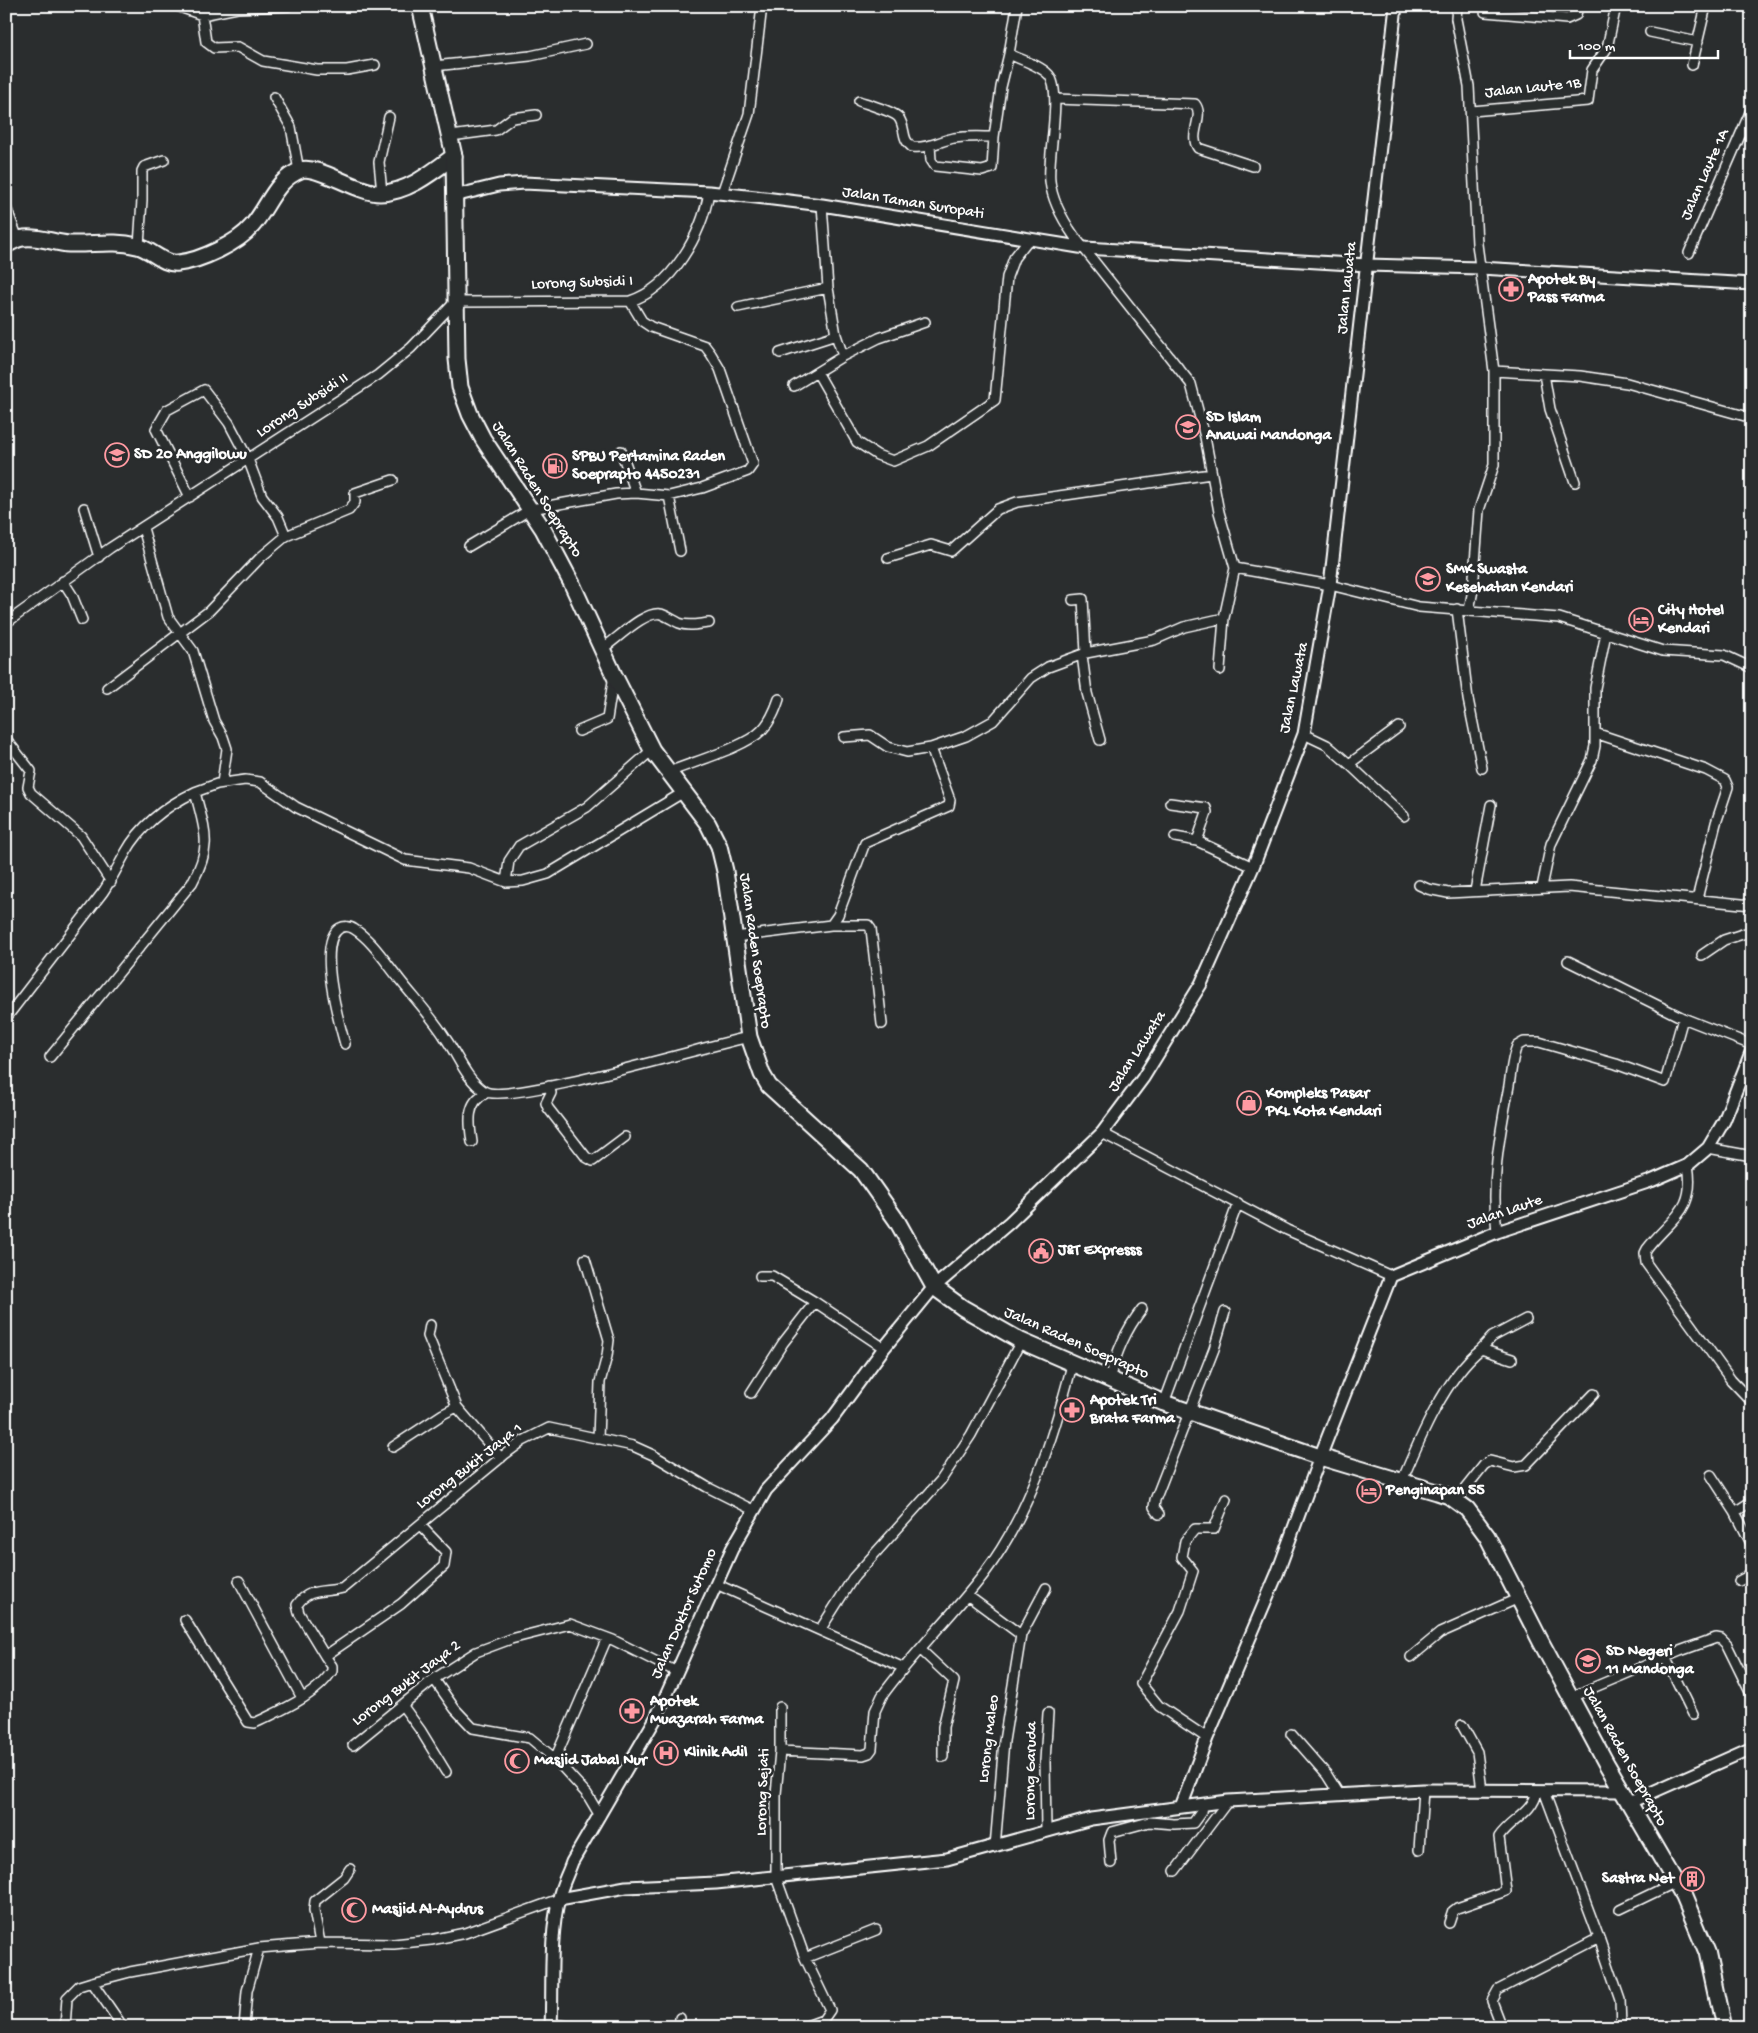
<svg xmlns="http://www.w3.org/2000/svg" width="1758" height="2033" font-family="'Gochi Hand',sans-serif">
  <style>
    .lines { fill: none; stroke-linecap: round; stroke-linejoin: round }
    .minor-casing { stroke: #fff; stroke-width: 12 }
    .tertiary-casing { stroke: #fff; stroke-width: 15 }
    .primary-casing { stroke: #fff; stroke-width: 19 }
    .trunk-casing { stroke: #fff; stroke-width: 19 }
    .minor { stroke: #2a2d2e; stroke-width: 9 }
    .tertiary { stroke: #2a2d2e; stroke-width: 11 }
    .primary { stroke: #2a2d2e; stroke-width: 15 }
    .trunk { stroke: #2a2d2e; stroke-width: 15 }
    .labels { text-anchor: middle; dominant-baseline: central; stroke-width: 5; stroke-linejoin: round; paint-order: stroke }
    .street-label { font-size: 16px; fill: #fff; stroke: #2a2d2e }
    .poi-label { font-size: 16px; font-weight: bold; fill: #fff; stroke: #2a2d2e; text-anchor: start }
  </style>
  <rect width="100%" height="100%" fill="#2a2d2e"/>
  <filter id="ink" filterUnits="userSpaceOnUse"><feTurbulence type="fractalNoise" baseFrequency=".02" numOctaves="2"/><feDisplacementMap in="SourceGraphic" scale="10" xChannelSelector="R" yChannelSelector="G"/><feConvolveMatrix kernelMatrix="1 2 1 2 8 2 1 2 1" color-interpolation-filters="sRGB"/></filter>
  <g filter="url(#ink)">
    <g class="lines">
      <g class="minor-casing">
        <path id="minor" d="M177,6L202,15L237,8L288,6
          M1017,6L1009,54C1021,60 1040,65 1049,75C1063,92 1047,157 1050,181C1052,201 1063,220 1074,236L1191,384L1205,437L1219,512L1235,568L1330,585L1419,607L1559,618L1663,651L1724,655L1752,668
          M1457,6L1456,19L1469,86L1477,244L1494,371V465L1479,510L1473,590L1469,610
          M1485,12L1567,19L1576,15L1578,6
          M202,15L206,42L214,48L238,47L263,61L317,70H347L375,65
          M1650,32L1698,42
          M1692,65L1706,6
          M434,66L530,56L586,44
          M274,97L291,127L299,171
          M1055,99L1195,104C1205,116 1188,135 1198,148L1253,166
          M859,101C867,104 895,112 899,118C906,128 901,139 912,147C927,149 940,141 954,138C968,136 981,137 994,137L1001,87L1009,54
          M1472,111L1588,101L1592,70L1607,48L1616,6
          M451,136L496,130L512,118L536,115
          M930,145L931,160L935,166L982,171L992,168L994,137
          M382,193L379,162L389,117
          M722,193L749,114L762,6
          M6,207L18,239
          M139,246L142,200V171L144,167L164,160
          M1689,253L1752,108
          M630,301L642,321L651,327L705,346L711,354L720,369L753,464L748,471L702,488L669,496L636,493
          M738,307L828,288
          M780,353L836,335L828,288L822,205
          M843,356L879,338L925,322
          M1494,371L1580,376L1627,383L1752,418
          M817,372L857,442L877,455L893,461L928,446L995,400L1007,277L1014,258L1029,239
          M1544,374L1550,409L1575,482
          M794,386L843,356L836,335
          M669,496L680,551
          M190,497L156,429L167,410L204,390L229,423L248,459L262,496L278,517L286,536
          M84,508L99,557
          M143,528L168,617L193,651L214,721L223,737L227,749L222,783
          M469,546L531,509L616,494L636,493L621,451
          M888,558L931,545L951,551L998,509L1017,502L1211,474
          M63,581L72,595L82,620
          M1073,600L1083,599L1086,653
          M1457,609L1468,699L1482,768
          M6,623L110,548L378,375L411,348L455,302L630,301C672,288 702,234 709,192
          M602,649C616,640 645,610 661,614C667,616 673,620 679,623C688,627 699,624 709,623
          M1082,655L1087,693L1100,740
          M1220,670L1224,618
          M107,688L209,611L261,557L286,536L349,510L355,502V493L393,480
          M579,731L607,719L614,675
          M1595,733L1706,770L1725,780L1728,787L1716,823L1697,899
          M1304,734L1327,745L1349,764L1399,727
          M844,737L870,735L888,747L907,752L931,748
          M6,739L31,771L28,787L31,793L81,836L111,882
          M1349,764L1404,816
          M669,772C693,762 746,747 762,730C771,721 775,711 779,699
          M1170,803L1206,808L1207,812L1197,841
          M1175,837L1197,841L1253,867
          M506,882L509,861L519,846L587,807L652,750
          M1419,885L1428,889L1448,893L1569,887L1752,905
          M1542,887L1551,844L1592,760L1595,746V688L1606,633
          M1475,891L1491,805
          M831,925H868L871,929L882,1024
          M735,937L831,925L838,915L865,843L949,806L950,800L931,748L966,736L993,721L1031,678L1048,667L1086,653L1154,640L1184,627L1224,618L1235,568
          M1702,955L1724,940L1752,931
          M1568,961L1683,1018
          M6,1018L103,892C112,879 118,866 126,852C141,825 168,805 195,792
          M345,1044C339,1023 316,941 340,928C344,926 350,926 354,929C372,940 386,963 400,980C415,999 433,1018 446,1039C458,1056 466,1079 484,1091C507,1106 709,1045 749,1037
          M50,1057L192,883C213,845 205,832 195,792L217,784L245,780L260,782L296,807L405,860L469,868L506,882L523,881L548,874L684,792
          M549,1086L551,1093L546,1103L548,1108L586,1157L593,1161L625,1137
          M1102,1133L1287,1230L1391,1276
          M472,1142C469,1123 466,1102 486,1093
          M1708,1148L1752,1156
          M1688,1165C1696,1211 1672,1217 1647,1249L1645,1253L1646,1263L1731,1380L1752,1402
          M1497,1232C1491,1184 1499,1138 1508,1091C1511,1077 1511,1060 1517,1046L1524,1042H1539L1616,1064L1665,1082L1683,1018L1752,1045
          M585,1259L609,1340L607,1356L600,1382L598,1439
          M760,1276H772L815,1302
          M430,1325L428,1336L457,1407
          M1481,1349L1492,1337L1526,1319
          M1109,1379C1117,1352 1125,1331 1142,1309
          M751,1393L783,1343L815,1302L884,1348
          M1164,1403L1238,1203
          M393,1447L443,1414L457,1407L501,1458
          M1711,1475L1735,1512L1752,1545
          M1402,1481C1419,1440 1446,1376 1481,1349L1512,1359
          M1456,1500L1484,1465L1490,1461L1514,1467L1526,1465L1594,1394
          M1735,1512L1752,1501
          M1159,1514L1154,1507L1155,1500L1214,1349L1225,1312
          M420,1525L446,1552L444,1566L401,1604L325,1656L299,1613L297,1605C309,1587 325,1593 343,1588L504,1455L523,1441L549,1428L633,1446L653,1455L707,1487L753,1510
          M239,1581L302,1698
          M1739,1581L1752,1574
          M716,1584L904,1668
          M967,1595L1021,1635
          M185,1620L248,1722L255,1723C281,1710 315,1697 332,1671V1666L325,1656
          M820,1630L853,1578L941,1480L971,1435L1021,1341
          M921,1650L954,1681L943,1727V1757
          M1411,1657L1440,1633L1519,1598
          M1665,1657L1693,1714
          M434,1679L455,1709L473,1728L530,1738L555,1759
          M1571,1697L1680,1651L1716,1638L1721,1639L1727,1645L1752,1696
          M402,1705L421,1731L446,1772
          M780,1707V1751L776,1794V1877L805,1958L830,2010L823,2020L804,2027
          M1462,1725L1477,1752L1482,1790
          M1291,1734L1327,1775L1339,1794
          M1207,1738L1159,1706L1141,1684L1180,1611L1193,1571L1182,1557L1185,1541L1195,1529H1214L1226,1499
          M353,1745L434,1679L476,1652L511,1639L570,1624L613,1640L677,1672
          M780,1751L863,1755L869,1753L872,1749L875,1711L882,1696C913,1653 952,1616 984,1574C1030,1513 1053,1438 1072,1365
          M600,1816L587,1794L555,1759L607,1638
          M1046,1831L1045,1761L1048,1713
          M995,1847L1004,1741L1021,1635L1046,1588
          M1419,1850L1423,1790
          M1111,1863L1109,1840L1112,1832L1149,1822L1174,1824L1193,1823L1201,1812L1202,1804
          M1175,1871L1228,1801
          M1620,1909L1676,1882
          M1449,1923L1453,1911L1457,1908L1506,1891L1499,1837C1510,1820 1533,1813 1537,1791
          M1599,1938L1620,1999L1621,2027
          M320,1943L314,1910L315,1901L344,1878L350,1869
          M805,1958L876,1930
          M92,1982L123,2027
          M551,2024L575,2027
          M65,2027L67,1998L79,1986L92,1982L130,1972L259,1948L320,1943L394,1944L431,1940L465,1933L559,1899
          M244,2027L247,1991L259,1948
          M679,2027L680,2018
          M1502,2027L1492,2001L1498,1990L1599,1938L1544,1791"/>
      </g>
      <g class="tertiary-casing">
        <path id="tertiary" d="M454,196L499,185L524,183L709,192L756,197L822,205L1085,248L1367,265L1480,268L1752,284
          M1628,1803L1752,1748
          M1181,1807L1207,1738L1277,1574L1320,1457L1391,1276L1497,1232L1651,1181L1688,1165L1708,1148L1724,1121L1752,1050
          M559,1899L626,1887L716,1883L947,1859L1091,1819L1228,1801L1423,1790L1621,1791
          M551,2027C553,1985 549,1939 559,1898C561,1886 568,1874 572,1862L656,1718L732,1549L766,1490L832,1419L884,1348L934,1287L1010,1222L1102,1133L1143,1078L1201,984L1253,867L1304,734L1330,585L1396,6"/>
      </g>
      <g class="primary-casing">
        <path id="primary" d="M6,245C12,242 18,238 24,238C39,236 54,243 69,244C92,245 114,240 137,246C151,249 163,265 178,263C200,261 238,243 252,226C269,206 275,180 301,170C317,164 357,193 380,193C407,193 434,171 454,156"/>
      </g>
      <g class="trunk-casing">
        <path id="trunk" d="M420,6L454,156L457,359L460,387L470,414L483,439L543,529L572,584L614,675L652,750L708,824L719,846L725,871L749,1037L762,1074L769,1086L861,1170L897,1221L934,1287L963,1308L1021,1341L1164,1403L1320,1457L1437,1492L1449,1496L1467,1509L1487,1536L1541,1642L1606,1763L1684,1897L1707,1952L1723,2027"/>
      </g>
      <use href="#minor" class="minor"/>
      <use href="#tertiary" class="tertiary"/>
      <use href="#primary" class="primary"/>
      <use href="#trunk" class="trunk"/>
    </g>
  </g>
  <defs>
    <g id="pharmacy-ring" transform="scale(1.25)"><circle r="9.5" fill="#2a2d2e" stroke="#ff9aa2" stroke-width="1.5"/><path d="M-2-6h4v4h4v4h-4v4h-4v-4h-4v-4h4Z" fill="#ff9aa2"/></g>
    <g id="school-ring" transform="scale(1.25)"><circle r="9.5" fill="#2a2d2e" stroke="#ff9aa2" stroke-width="1.5"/><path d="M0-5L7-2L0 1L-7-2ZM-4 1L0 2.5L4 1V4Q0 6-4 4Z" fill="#ff9aa2"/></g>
    <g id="fuel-ring" transform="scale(1.25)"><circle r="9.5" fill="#2a2d2e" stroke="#ff9aa2" stroke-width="1.5"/><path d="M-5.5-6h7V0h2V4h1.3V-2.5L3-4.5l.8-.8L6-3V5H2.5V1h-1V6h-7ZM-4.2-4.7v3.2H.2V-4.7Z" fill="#ff9aa2"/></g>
    <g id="hotel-ring" transform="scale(1.25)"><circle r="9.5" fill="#2a2d2e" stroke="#ff9aa2" stroke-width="1.5"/><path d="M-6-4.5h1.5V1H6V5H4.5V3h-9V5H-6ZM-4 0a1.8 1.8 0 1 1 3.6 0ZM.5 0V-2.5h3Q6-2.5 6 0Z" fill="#ff9aa2"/></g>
    <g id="shop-ring" transform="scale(1.25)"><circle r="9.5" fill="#2a2d2e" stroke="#ff9aa2" stroke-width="1.5"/><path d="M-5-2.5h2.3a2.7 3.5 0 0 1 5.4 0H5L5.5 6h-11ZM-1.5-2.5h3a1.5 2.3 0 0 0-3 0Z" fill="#ff9aa2"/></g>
    <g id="civic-ring" transform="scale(1.25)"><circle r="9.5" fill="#2a2d2e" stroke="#ff9aa2" stroke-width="1.5"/><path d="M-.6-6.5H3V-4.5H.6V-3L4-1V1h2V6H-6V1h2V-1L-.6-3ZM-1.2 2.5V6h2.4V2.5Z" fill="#ff9aa2"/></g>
    <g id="hospital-ring" transform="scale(1.25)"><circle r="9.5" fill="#2a2d2e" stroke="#ff9aa2" stroke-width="1.5"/><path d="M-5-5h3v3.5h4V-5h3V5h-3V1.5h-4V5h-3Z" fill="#ff9aa2"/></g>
    <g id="mosque-ring" transform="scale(1.25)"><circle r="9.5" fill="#2a2d2e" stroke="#ff9aa2" stroke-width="1.5"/><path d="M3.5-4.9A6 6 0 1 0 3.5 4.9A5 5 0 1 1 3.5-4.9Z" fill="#ff9aa2"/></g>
    <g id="building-ring" transform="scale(1.25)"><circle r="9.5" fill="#2a2d2e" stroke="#ff9aa2" stroke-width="1.5"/><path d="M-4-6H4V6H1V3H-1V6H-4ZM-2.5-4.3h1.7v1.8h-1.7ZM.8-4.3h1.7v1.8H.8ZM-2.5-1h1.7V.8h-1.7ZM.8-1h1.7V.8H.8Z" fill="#ff9aa2"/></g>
  </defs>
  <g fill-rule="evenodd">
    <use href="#pharmacy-ring" x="1511" y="289"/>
    <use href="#school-ring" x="1188" y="427"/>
    <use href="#school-ring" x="117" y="455"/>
    <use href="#fuel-ring" x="555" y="466"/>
    <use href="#school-ring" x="1428" y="579"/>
    <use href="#hotel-ring" x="1641" y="620"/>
    <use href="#shop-ring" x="1249" y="1103"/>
    <use href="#civic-ring" x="1041" y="1251"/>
    <use href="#pharmacy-ring" x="1072" y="1410"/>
    <use href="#hotel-ring" x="1369" y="1491"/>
    <use href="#school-ring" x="1588" y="1661"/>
    <use href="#pharmacy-ring" x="632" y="1711"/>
    <use href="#hospital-ring" x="666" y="1753"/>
    <use href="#mosque-ring" x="517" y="1761"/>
    <use href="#building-ring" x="1692" y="1879"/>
    <use href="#mosque-ring" x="354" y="1910"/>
  </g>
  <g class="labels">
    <g class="street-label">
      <text transform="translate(1533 89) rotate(-6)">Jalan Laute 1B</text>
      <text transform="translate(1706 175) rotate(-66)">Jalan Laute 1A</text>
      <text transform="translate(913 204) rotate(9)">Jalan Taman Suropati</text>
      <text transform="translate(582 284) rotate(-2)">Lorong Subsidi I</text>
      <text transform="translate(1348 288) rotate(-84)">Jalan Lawata</text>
      <text transform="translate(303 406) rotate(-33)">Lorong Subsidi II</text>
      <text transform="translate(536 490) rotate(58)">Jalan Raden Soeprapto</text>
      <text transform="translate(1295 688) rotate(-78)">Jalan Lawata</text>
      <text transform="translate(754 951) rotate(82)">Jalan Raden Soeprapto</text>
      <text transform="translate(1138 1052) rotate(-57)">Jalan Lawata</text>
      <text transform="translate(1505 1213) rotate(-19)">Jalan Laute</text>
      <text transform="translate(1076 1344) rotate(24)">Jalan Raden Soeprapto</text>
      <text transform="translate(470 1467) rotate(-38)">Lorong Bukit Jaya 1</text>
      <text transform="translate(685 1614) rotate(-66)">Jalan Doktor Sutomo</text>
      <text transform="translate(407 1684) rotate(-37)">Lorong Bukit Jaya 2</text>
      <text transform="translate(990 1739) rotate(-83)">Lorong Maleo</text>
      <text transform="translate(1624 1757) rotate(61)">Jalan Raden Soeprapto</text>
      <text transform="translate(1032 1771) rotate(-89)">Lorong Garuda</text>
      <text transform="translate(764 1792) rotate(-88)">Lorong Sejati</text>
    </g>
    <g class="poi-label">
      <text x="1528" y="280">Apotek By<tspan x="1528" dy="18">Pass Farma</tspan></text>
      <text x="1206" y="418">SD Islam<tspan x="1206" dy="18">Anawai Mandonga</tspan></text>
      <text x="134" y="455">SD 20 Anggilowu</text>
      <text x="572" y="457">SPBU Pertamina Raden<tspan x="572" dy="18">Soeprapto 4450231</tspan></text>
      <text x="1446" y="570">SMK Swasta<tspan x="1446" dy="18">Kesehatan Kendari</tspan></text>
      <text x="1658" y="611">City Hotel<tspan x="1658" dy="18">Kendari</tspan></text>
      <text x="1266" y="1094">Kompleks Pasar<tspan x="1266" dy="18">PKL Kota Kendari</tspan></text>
      <text x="1058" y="1251">J&amp;T Expresss</text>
      <text x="1090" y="1401">Apotek Tri<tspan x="1090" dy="18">Brata Farma</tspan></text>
      <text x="1386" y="1491">Penginapan 55</text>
      <text x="1606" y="1652">SD Negeri<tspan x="1606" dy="18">11 Mandonga</tspan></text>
      <text x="650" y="1702">Apotek<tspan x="650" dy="18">Muazarah Farma</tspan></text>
      <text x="684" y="1753">Klinik Adil</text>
      <text x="534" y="1761">Masjid Jabal Nur</text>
      <text x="1674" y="1879" text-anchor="end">Sastra Net</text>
      <text x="372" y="1910">Masjid Al-Aydrus</text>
    </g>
  </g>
  <rect width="1758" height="2033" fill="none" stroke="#2a2d2e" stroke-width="25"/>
  <rect x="12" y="12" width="1733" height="2008" fill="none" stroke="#fff" stroke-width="2" filter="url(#ink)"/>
  <path d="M1570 50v8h148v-8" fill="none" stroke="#ffffff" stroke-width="2.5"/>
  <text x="1578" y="50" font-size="15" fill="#ffffff" stroke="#2a2d2e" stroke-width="4" paint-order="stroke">100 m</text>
</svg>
